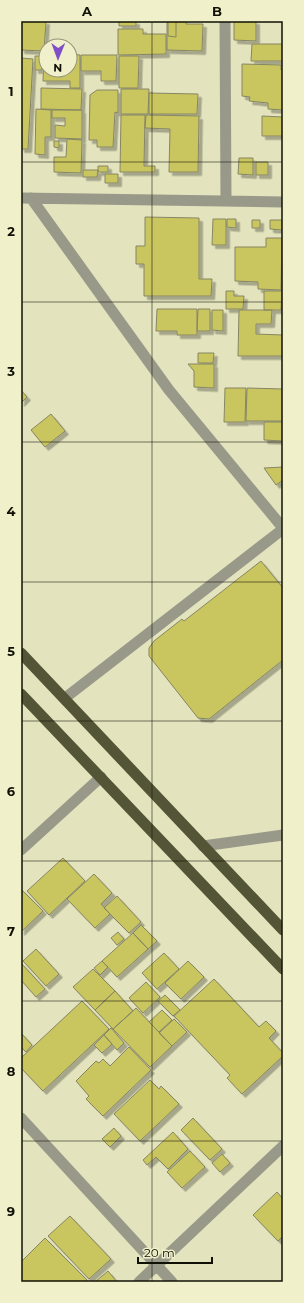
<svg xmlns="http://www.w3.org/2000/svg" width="304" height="1303" font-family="Montserrat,sans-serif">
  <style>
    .building { fill: #c9c55e; stroke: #868664; filter: url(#shadow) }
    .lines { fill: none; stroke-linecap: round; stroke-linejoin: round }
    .service { stroke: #99998a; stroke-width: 11 }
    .minor { stroke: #99998a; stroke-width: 11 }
    .trunk { stroke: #545436; stroke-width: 11 }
    .grid { fill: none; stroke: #101004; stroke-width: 1; stroke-opacity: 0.55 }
    .neatline { fill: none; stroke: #101004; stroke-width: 1.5 }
    .grid-label { font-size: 13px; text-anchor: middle; font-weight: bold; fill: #101004 }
  </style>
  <defs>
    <filter id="shadow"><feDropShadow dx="3.5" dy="3.5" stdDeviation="0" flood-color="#0004"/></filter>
  </defs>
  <rect width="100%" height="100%" fill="#e3e3be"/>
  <path class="building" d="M21,21H46L44,51L21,50Z
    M119,21H136V26H119Z
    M167,21H186V24H203L202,51L167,50Z
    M168,21H176V37L168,36Z
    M234,21H256V41L234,40Z
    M118,29H143V34H166V54L118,55Z
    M252,44H283V61H251Z
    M44,54H46V70H70V54L80,55V88H70V81H43Z
    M81,55H117L116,81H101V71H81Z
    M35,56H42V70H35Z
    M119,56H139L138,88H119Z
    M21,58L33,59L28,149H21Z
    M242,64L281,65V70H283V110L268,109V103L249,101L250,97L242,96Z
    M41,88L82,89L81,110L41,109Z
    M121,89H149L148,114H121Z
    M97,90H118V113L115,112L113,147H97V140H89L90,95Z
    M149,93L198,94L197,114H149Z
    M36,109L51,110V137H45V155L35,154Z
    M52,110H82V139L55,138V125L65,126V118H52Z
    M121,115H145L144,166H155V172H120Z
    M146,115L199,116L198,172H169L170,129L145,128Z
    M262,116L283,117V136H262Z
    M67,139L82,140L81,173L54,172V157H66Z
    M54,141H59V148L54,147Z
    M239,158H253V175L238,174Z
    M256,162H268V175H256Z
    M98,166H108V172H98Z
    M83,170H98L97,177H83Z
    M105,174H118V183H105Z
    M145,217L199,218V279H212L211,296H144V264H136V246H145Z
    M213,219H226V245H212Z
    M227,219H236V228L227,227Z
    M252,220H260V228H252Z
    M270,220H282V230L270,229Z
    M266,238H282L281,290L258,289V282L235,281V247H266Z
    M226,291H234V296H244L243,309H226Z
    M264,291H282L281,310H264Z
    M157,309H197V335H177V331H156Z
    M198,309H210V331H197Z
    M212,310H223V331L212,330Z
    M239,310H272L271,324H256V334L283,335V356H238Z
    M198,353H214L213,363H198Z
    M188,364H214V388L194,387V371Z
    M225,388H246L245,422H224Z
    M247,388L283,389V421H246Z
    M21,390L27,397L21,403Z
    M51,414L65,431L45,447L31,430Z
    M264,422H283V441L264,440Z
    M283,467V480L276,485L264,468Z
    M261,561L283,588V660L209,719L198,718L149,656V648L154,641L182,619L184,621Z
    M63,858L85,881L49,915L27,891Z
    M94,874L112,893L101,904L110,914L95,928L67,899Z
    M21,889L43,911L21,932Z
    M117,896L141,922L129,933L104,908Z
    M141,925L157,941L148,949L133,933Z
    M118,932L124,939L117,945L111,938Z
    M133,933L148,949L117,977L102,961Z
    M36,949L59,974L46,986L23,961Z
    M164,953L179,969L157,989L142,973Z
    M102,961L108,967L100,975L94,968Z
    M188,961L204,977L181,999L165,983Z
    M21,963L45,989L36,997L21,980Z
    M93,969L115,991L95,1010L73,987Z
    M214,979L259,1027L266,1021L276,1031L269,1038L283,1053V1056L242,1094L227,1078L230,1075L174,1016Z
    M146,982L160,997L143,1013L129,998Z
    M115,991L133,1011L113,1029L95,1010Z
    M165,995L180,1010L173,1016L158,1001Z
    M82,1001L109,1029L43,1091L21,1068V1058Z
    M136,1008L172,1046L150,1067L113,1029Z
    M162,1010L172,1020L159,1032L149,1022Z
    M174,1019L187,1032L172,1046L159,1033Z
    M111,1028L124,1043L117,1050L104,1035Z
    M21,1033L32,1045L26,1052L21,1047Z
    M104,1035L112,1044L102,1053L94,1045Z
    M129,1047L151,1070L103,1116L86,1099L89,1096L76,1081L96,1061L99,1063L103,1059L110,1066Z
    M150,1080L159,1089L161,1086L179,1104L140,1141L114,1114Z
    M193,1118L222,1149L210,1160L181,1130Z
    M114,1128L121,1136L110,1147L102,1139Z
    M173,1132L188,1149L168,1169L156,1157L147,1165L143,1160Z
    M190,1151L205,1167L182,1188L167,1172Z
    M222,1154L230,1163L220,1172L212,1163Z
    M277,1192L283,1199V1236L278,1241L253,1215Z
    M70,1216L111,1259L89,1279L48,1236Z
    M45,1238L87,1280L85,1282H21V1262Z
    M108,1271L117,1282H95Z"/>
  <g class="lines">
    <path class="service" d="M203,846L283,835"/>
    <path class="minor" d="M225,21L226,201
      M21,198L283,202
      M31,198L169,390L283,528
      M65,698L283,529
      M21,850L101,777
      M21,1118L172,1282
      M139,1282L283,1146"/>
    <path class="trunk" d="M21,653L283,930
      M21,694L283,969"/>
  </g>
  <path class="grid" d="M152,21V1282M21,162H283M21,302H283M21,442H283M21,582H283M21,721H283M21,861H283M21,1001H283M21,1141H283"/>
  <rect width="304" height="1303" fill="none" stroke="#f0f0cb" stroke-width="44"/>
  <g transform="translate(58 58) rotate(181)"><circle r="19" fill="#f0f0cb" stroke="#96967b"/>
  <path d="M0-3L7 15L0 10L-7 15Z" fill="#804fc7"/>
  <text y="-6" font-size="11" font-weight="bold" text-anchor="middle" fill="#101004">N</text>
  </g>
  <path d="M138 1257v6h74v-6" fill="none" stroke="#101004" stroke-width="2"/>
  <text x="144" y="1257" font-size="12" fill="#101004" stroke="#f0f0cb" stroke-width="3" paint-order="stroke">20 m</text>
  <rect x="22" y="22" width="260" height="1259" class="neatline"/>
  <g class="grid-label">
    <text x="87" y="16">A</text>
    <text x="217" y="16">B</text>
    <text x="11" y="96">1</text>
    <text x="11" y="236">2</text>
    <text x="11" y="376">3</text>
    <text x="11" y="516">4</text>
    <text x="11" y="656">5</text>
    <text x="11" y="796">6</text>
    <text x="11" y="936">7</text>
    <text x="11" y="1076">8</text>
    <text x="11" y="1216">9</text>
  </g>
</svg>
